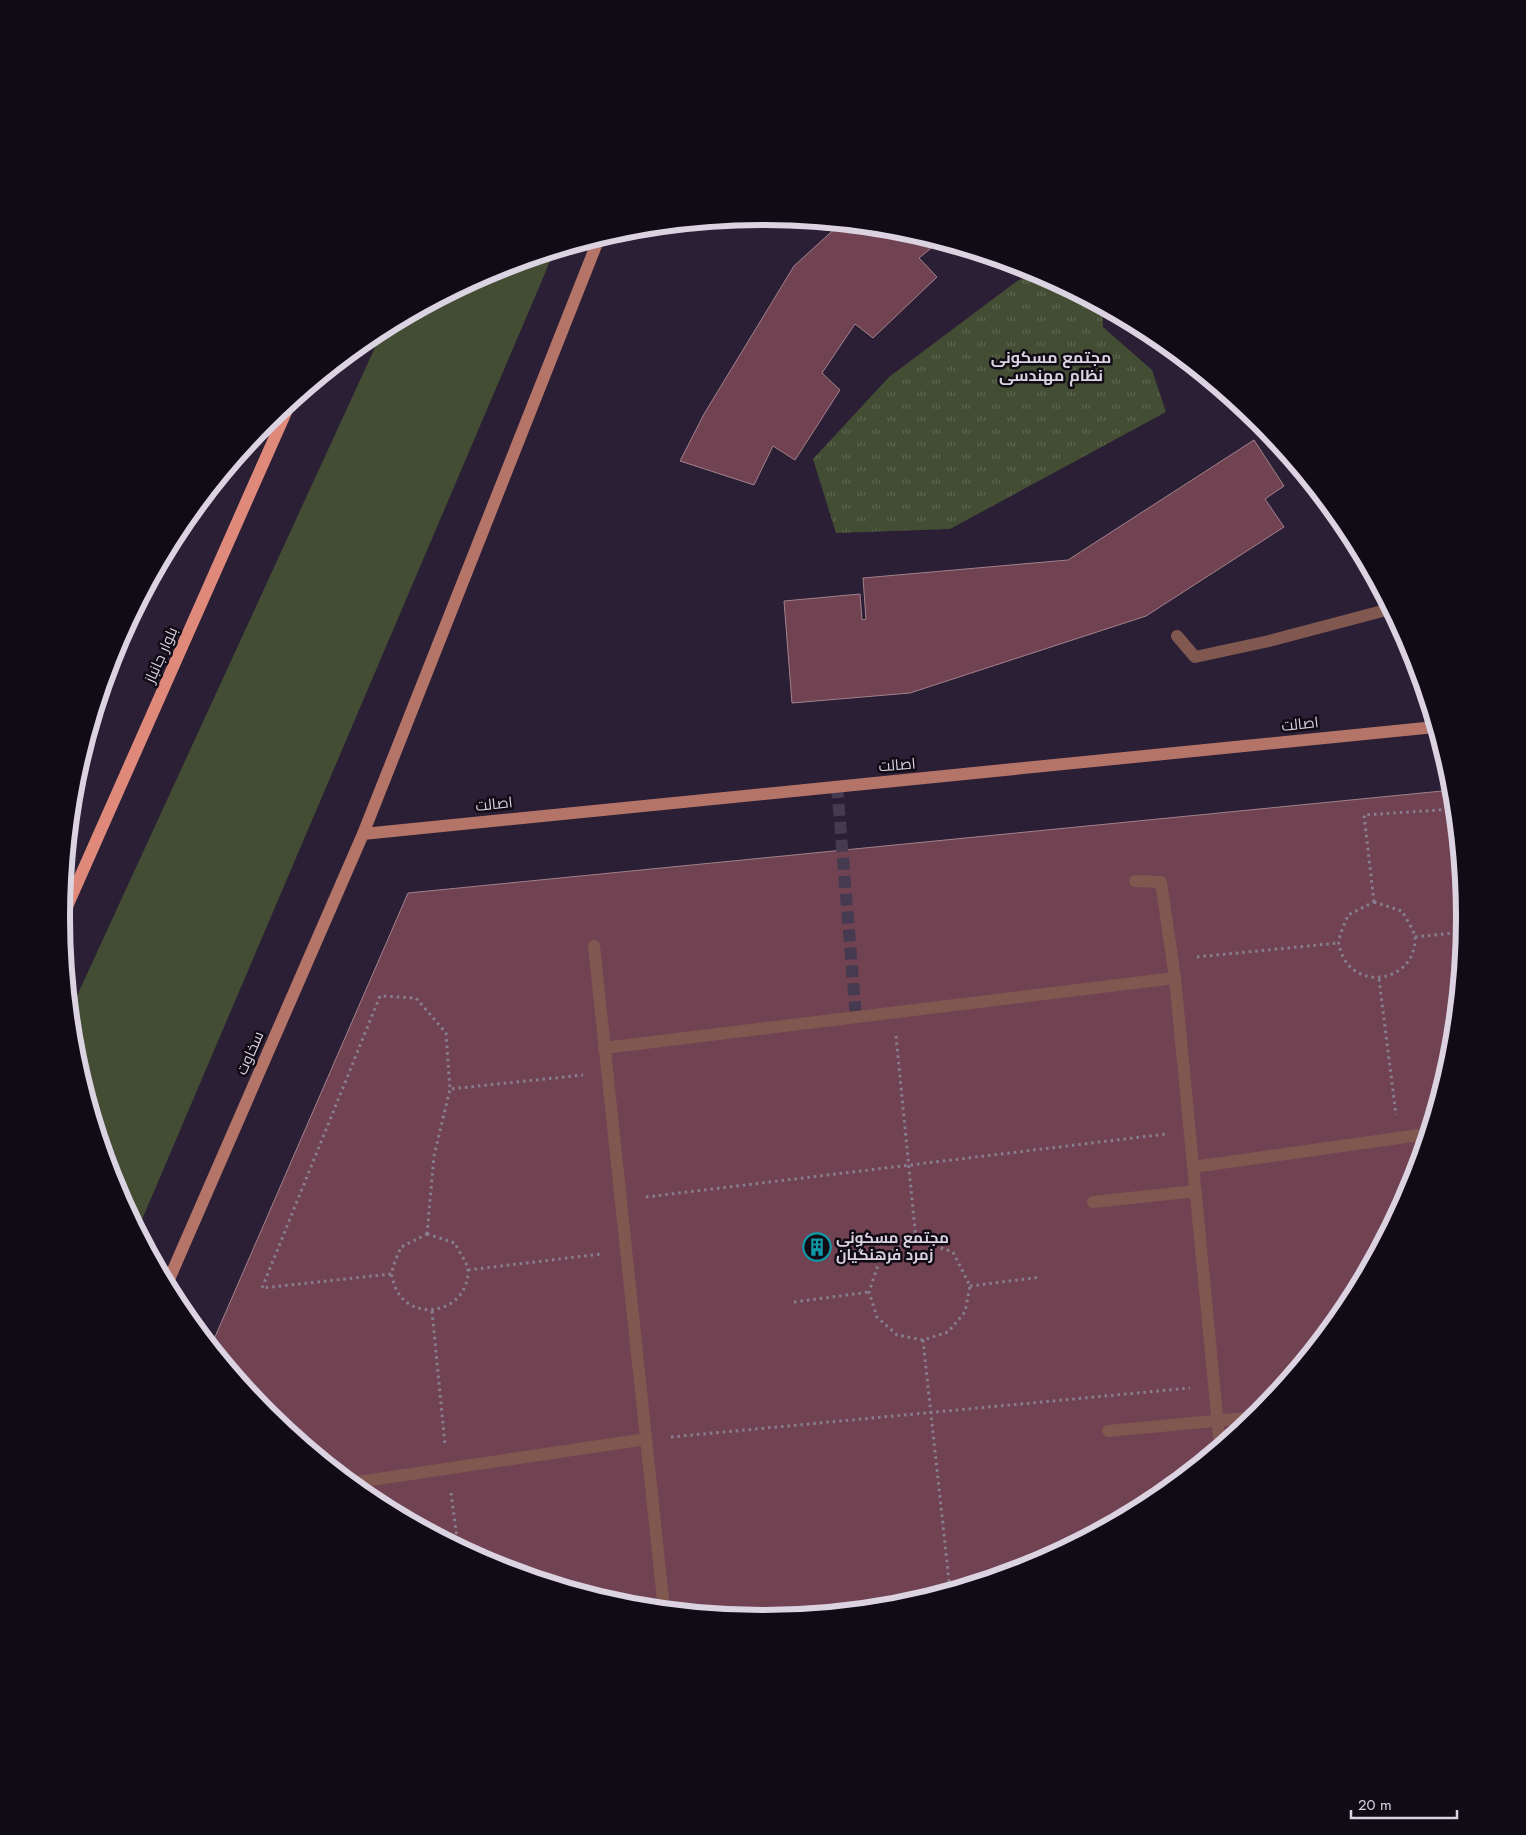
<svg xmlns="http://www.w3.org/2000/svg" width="1526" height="1835" font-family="Jost,Cairo,sans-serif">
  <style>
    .grass { fill: url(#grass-tufts) }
    .park { fill: #424d33 }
    .building { fill: #714352; stroke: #a2818b }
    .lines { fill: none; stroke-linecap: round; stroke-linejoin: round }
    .street-tunnel { stroke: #453a4f; stroke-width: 12; stroke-dasharray: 12 6; stroke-linecap: butt }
    .path { stroke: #877e90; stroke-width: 3; stroke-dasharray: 2.5 4; stroke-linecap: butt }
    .street { stroke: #815850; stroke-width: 12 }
    .secondary { stroke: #b57468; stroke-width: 12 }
    .primary { stroke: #de897a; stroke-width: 12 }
    .labels { text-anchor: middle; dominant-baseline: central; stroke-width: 5; stroke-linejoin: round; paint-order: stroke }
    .street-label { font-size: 15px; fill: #dbd3e2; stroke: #100b15 }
    .poi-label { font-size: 15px; font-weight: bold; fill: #dbd3e2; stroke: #100b15; text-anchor: start }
    .neighbourhood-label { font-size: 16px; font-weight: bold; fill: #dbd3e2; stroke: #100b15 }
    .rim { fill: none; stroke: #dbd3e2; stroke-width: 6 }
  </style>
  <defs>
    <pattern id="grass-tufts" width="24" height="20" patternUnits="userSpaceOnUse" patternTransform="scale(1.25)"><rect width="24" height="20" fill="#424d33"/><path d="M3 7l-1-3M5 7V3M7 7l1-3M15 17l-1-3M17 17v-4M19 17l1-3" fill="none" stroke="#5d6650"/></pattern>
  </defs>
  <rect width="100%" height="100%" fill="#2a1f35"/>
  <path class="grass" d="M1037,272L1102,307L1103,327L1152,370L1166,412L950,529L836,533L813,459L889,377L1017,281Z"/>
  <path class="park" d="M554,251L543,278L138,1229L115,1186L75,1054L70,1011L384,328L495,269Z"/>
  <path class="building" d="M841,223L900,229L940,241L919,258L937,277L873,338L855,324L822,373L840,390L795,460L773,446L754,485L680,461L704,414L794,266Z
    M1254,440L1284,486L1265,499L1284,527L1146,616L910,693L792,703L784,601L860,594L862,620L866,619L863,578L1068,560Z
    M1452,790L1465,918L1451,1055L1411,1186L1346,1308L1259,1414L1153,1501L1031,1566L900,1606L763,1619L626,1606L494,1566L373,1501L267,1414L211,1346L408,893Z"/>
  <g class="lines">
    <path class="street-tunnel" d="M837,786L856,1017"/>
    <path class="path" d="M1374,902L1402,911C1406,919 1415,931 1415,939C1415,982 1355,992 1341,952C1340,948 1338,945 1339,941C1340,932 1345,924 1348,915Z
      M1374,902L1364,815L1454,809
      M1415,937L1463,932
      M1197,957L1338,943
      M1379,979L1396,1115
      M896,1036L916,1240
      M646,1197L1166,1134
      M427,1234L455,1243C458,1251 468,1263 468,1271C468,1314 408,1325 394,1284C393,1280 391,1276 392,1273C393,1264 398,1255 401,1247Z
      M427,1234L434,1156L450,1089
      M916,1240L953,1252L970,1286L965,1312L948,1332L923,1340L897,1335L877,1317L869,1292L881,1256Z
      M468,1270L601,1254
      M391,1274L262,1288L380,996L416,998L446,1033L450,1089L583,1075
      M970,1286L1041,1277
      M794,1302L869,1292
      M432,1311L445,1445
      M923,1340L950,1590
      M671,1437L1190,1388
      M451,1493L458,1546"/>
    <path class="street" d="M1177,636L1195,657L1269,641L1390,609
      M1135,881L1161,882L1175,978L1220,1446
      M594,946L664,1609
      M604,1048L1175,978
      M1193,1167L1427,1134
      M1093,1202L1196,1191
      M1108,1431L1256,1417
      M351,1483L646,1439"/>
    <path class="secondary" d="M363,834L1435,727
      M167,1284L363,834L599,238"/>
    <path class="primary" d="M61,920L290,403"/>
  </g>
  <defs>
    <g id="building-ring" transform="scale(1.4375)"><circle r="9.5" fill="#100b15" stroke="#0f9aa8" stroke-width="1.5"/><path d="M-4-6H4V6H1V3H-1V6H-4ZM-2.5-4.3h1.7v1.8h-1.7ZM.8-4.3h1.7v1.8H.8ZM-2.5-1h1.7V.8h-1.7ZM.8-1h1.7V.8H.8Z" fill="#0f9aa8"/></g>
  </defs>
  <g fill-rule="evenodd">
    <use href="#building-ring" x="817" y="1247"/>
  </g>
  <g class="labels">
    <g class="street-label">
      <text transform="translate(161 655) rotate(-66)">بلوار جانباز</text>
      <text transform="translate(1300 724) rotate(-6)">اصالت</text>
      <text transform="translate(897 765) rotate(-5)">اصالت</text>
      <text transform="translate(494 804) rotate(-6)">اصالت</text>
      <text transform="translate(250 1053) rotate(-66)">سخاوت</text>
    </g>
    <g class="poi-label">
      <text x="836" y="1238">مجتمع مسکونی<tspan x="836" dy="17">زمرد فرهنگیان</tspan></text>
    </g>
    <g class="neighbourhood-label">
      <text x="1051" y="357">مجتمع مسکونی<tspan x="1051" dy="18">نظام مهندسی</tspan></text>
    </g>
  </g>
  <path d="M0 0H1526V1835H0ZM762 225H764A692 692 0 0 1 1456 917V918A692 692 0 0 1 764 1610H762A692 692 0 0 1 70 918V917A692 692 0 0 1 762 225Z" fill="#100b15" fill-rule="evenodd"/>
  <path class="rim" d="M762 225H764A692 692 0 0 1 1456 917V918A692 692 0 0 1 764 1610H762A692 692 0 0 1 70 918V917A692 692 0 0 1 762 225Z"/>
  <path d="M1351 1810v8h106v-8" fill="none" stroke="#dbd3e2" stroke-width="2.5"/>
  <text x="1358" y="1810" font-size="15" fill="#dbd3e2" stroke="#100b15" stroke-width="4" paint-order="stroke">20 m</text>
</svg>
